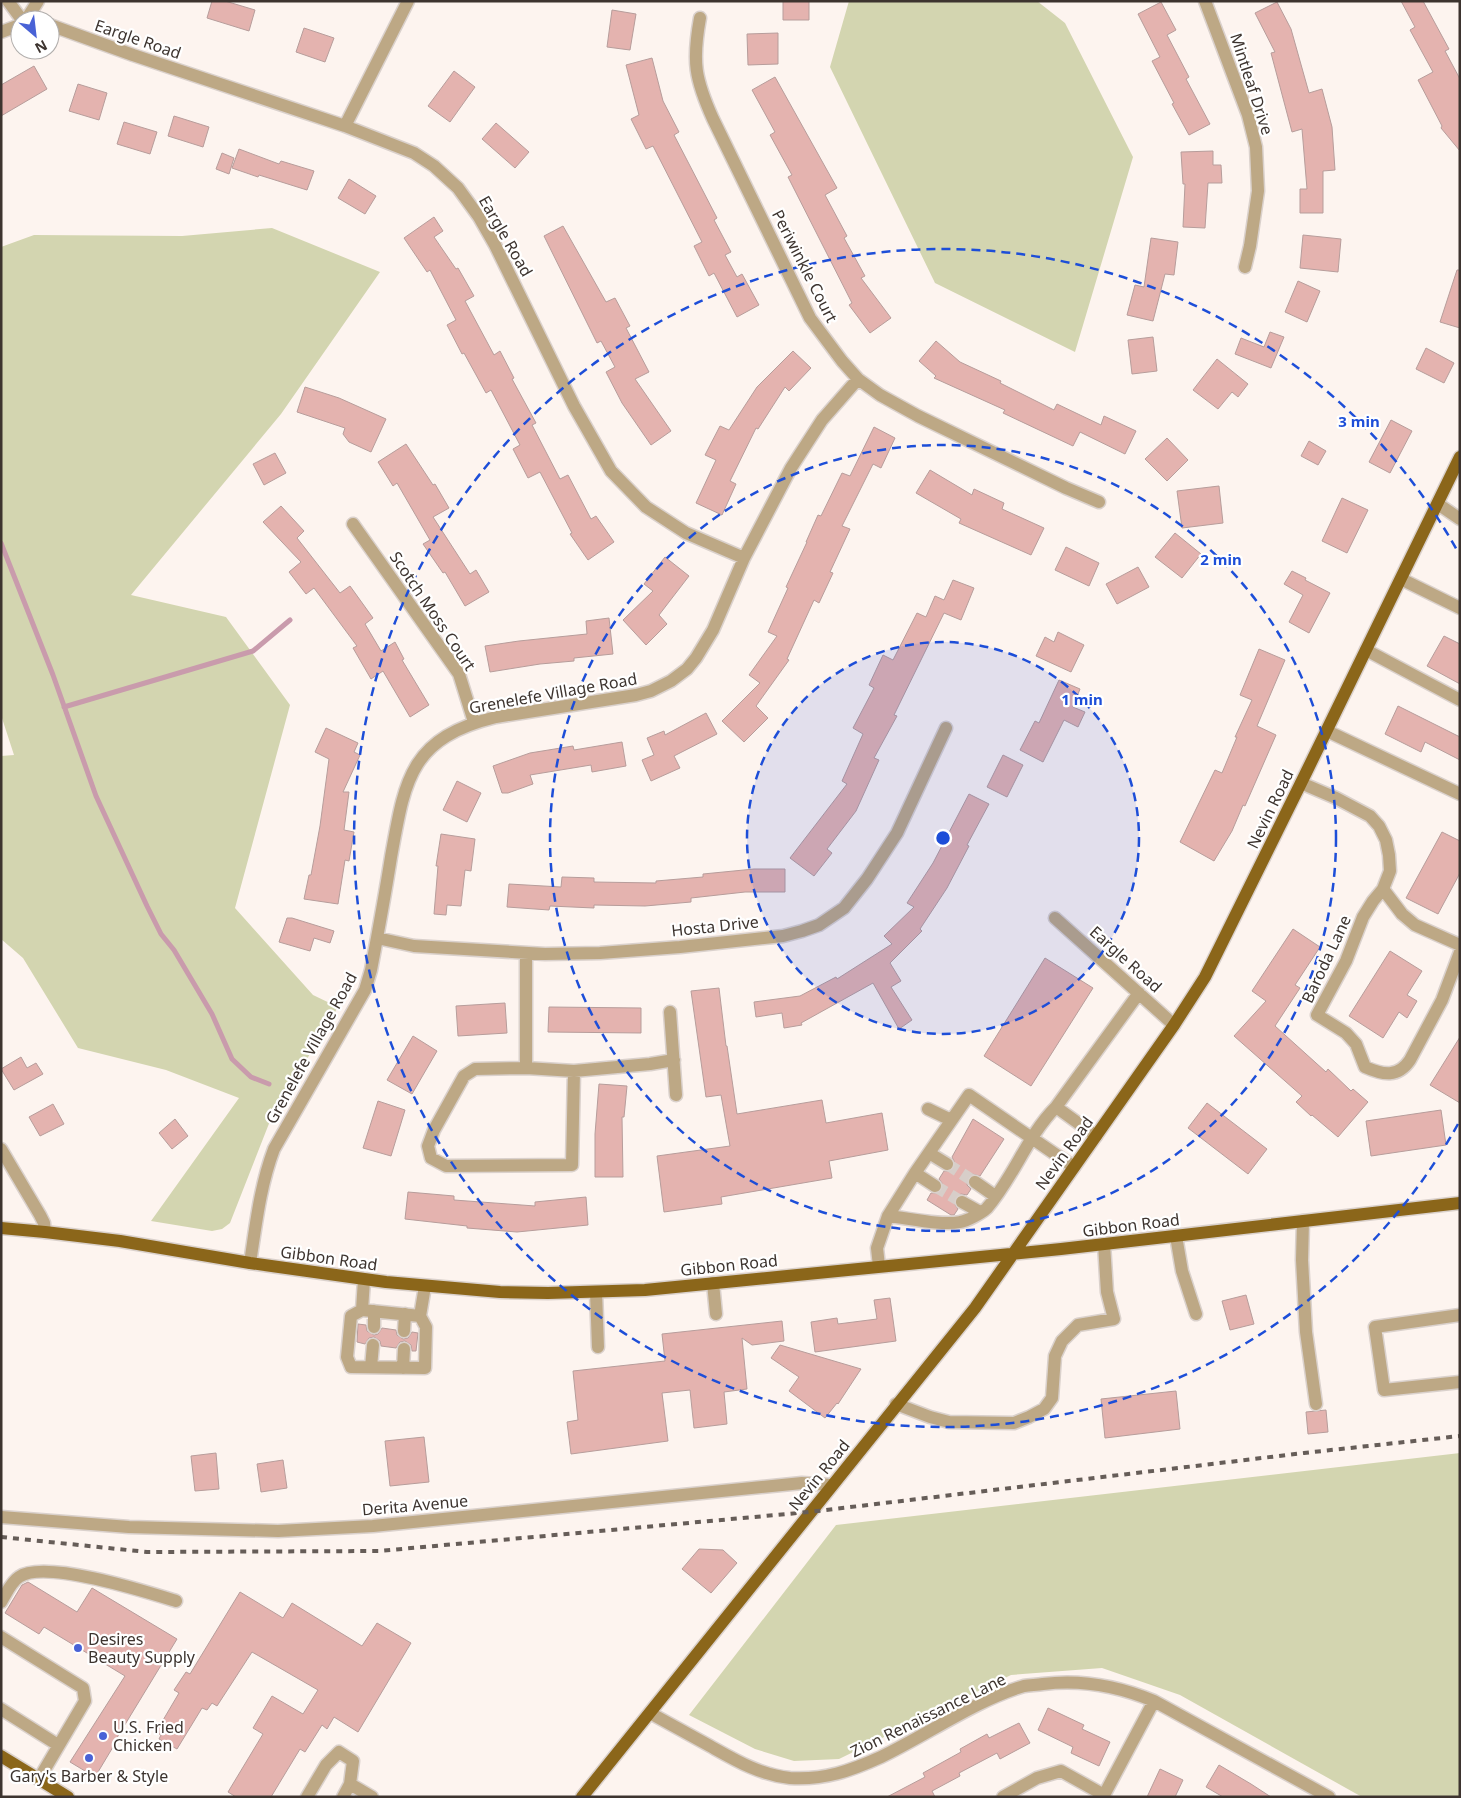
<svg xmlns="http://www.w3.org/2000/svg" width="1461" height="1798" font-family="'Noto Sans',sans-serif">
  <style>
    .green { fill: #d3d5b0 }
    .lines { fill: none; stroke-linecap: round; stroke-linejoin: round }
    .stream { stroke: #c99bac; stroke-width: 5 }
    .building { fill: #e4b3af; stroke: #b79d9b }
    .minor-tunnel { stroke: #d7cec9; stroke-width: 12; stroke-dasharray: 12 6; stroke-linecap: butt }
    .minor-casing { stroke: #dad1cc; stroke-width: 15 }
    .major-casing { stroke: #dad1cc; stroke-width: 15 }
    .minor { stroke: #bda885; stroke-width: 12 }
    .major { stroke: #8b661a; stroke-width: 12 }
    .rail { stroke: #665d58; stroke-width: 4; stroke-dasharray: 6 6; stroke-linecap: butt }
    .ring { fill: none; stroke: #1d4ed8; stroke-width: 2.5; stroke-dasharray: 9 6 }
    .poi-dot { fill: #4962d6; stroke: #fff; stroke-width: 2 }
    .labels { text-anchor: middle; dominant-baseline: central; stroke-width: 4.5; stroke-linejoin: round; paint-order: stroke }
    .street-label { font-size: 16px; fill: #3d342f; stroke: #fff }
    .poi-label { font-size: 16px; fill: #3d342f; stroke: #fff; text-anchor: start }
    .centre { fill: #1d4ed8; stroke: #fff; stroke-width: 2.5 }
    .ring-label { font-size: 15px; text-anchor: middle; font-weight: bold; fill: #1d4ed8; stroke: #fff; stroke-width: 4.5; stroke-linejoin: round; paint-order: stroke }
  </style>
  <rect width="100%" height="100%" fill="#fdf4ef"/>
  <path class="green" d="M849,1H1037L1065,23L1133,157L1075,352L935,283L830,67Z
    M272,228L380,272L281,414L131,595L226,617L290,705L235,908L313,995L338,1007L270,1121L230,1223L222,1229L212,1231L151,1221L239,1098L166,1070L78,1048L23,958L1,939V756L14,755L1,715V247L34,235L182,236Z
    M1460,1453V1797H1362L1180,1695L1102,1668L1011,1675L839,1759L794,1761L755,1749L689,1715L836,1525Z"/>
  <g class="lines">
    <path class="stream" d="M1,543L53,675L96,796L147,906L161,934L174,950L212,1014L232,1059L251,1077L269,1084
      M64,707L253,651L290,620"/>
  </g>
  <path class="building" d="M212,1H225L255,10L249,31L207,18Z
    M783,1H809V20H783Z
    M1401,1H1423L1449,49L1445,51L1460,79V151L1441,128L1442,126L1418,80L1433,72L1410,30L1415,27Z
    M1161,2L1176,30L1167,35L1189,77L1186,79L1210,124L1189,135L1172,104L1174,103L1152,61L1160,57L1138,14Z
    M1277,2L1291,29L1309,93L1322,89L1332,127L1335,170L1323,171V213H1300V189H1307L1302,129L1292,132L1271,53L1275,52L1255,13Z
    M612,10L636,14L630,50L607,47Z
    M304,28L334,38L325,62L296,52Z
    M778,33V64L748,65L747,34Z
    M652,58L663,101L679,132L674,135L717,218L714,220L731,252L725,255L737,277L742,274L759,305L737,317L714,273L709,276L694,246L702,242L653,146L646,149L631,119L639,115L626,65Z
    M34,66L47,89L1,116V85Z
    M454,71L475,87L450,122L428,106Z
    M775,77L837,188L825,195L847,236L844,238L865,276L861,278L891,318L870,333L849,305L852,303L788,177L792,175L770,135L775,132L752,90Z
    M78,84L107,93L99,120L69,111Z
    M174,116L209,127L203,147L168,136Z
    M124,122L157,132L150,154L117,144Z
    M496,123L529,152L515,168L482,139Z
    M239,149L279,164L281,161L314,171L307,190L259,175L258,177L232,168Z
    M1213,151V165H1221L1222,183H1208L1205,228L1183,227L1185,184H1183L1181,152Z
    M222,153L234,158L229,174L216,169Z
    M349,179L376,196L365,214L338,198Z
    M434,217L443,231L434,237L456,269L458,268L474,296L465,301L494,355L500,351L514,378L512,379L536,423L532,425L560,479L568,475L591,519L596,516L614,542L588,560L570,534L572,533L540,472L528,478L513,449L520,445L491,390L486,393L464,353L462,354L447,325L456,320L430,270L427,272L404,238Z
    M563,226L606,302L615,298L630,326L626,328L649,372L635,379L671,431L651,445L622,403L606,372L615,367L601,341L597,343L544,236Z
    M1303,235L1341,239L1338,272L1300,268Z
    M1151,238L1178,242L1174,275L1165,274L1153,321L1127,315L1135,285L1144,287Z
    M1457,270H1460V328L1440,322Z
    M1298,281L1320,291L1307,322L1285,312Z
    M1270,332L1284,337L1271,368L1235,354L1241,338L1264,347Z
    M1153,337L1157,371L1132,374L1128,340Z
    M936,341L960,362L1001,381L1000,383L1054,410L1057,404L1101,425L1104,416L1136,431L1125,454L1080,432L1073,446L1003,413L1005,410L934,378L936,376L919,361Z
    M1426,348L1454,363L1444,383L1416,369Z
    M793,351L811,368L789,391L785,387L758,429L756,428L730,481L736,484L722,515L696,503L716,460L705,455L720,426L729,430L757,387Z
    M1217,359L1248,384L1238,397L1232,392L1218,409L1193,390Z
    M305,387L339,398L386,419L371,452L349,442L343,434L345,428L297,412Z
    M1391,420L1412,431L1390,473L1369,462Z
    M874,427L895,438L881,468L873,464L842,526L850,529L830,572L833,573L819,603L814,600L787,659L789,660L756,706L768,718L744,742L722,721L760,683L749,675L777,636L768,632L788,588L786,587L807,542H806L818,515L821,516L842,473L850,476Z
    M1167,438L1188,460L1167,481L1145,459Z
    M1309,441L1326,451L1318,465L1301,456Z
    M406,444L433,485L435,484L449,508L433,517L470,574L476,570L489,592L465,606L445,572L443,573L423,544L430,540L397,483L393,486L378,462Z
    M275,453L286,473L264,485L253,464Z
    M930,470L972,495L974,489L1004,503L1002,509L1044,528L1031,555L959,523L961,519L916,493Z
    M1219,486L1223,523L1182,528L1177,491Z
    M1342,498L1368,510L1347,553L1322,541Z
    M281,506L304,531L297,538L340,593L350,586L373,618L365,624L381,651L395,642L404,659L402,660L429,705L410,717L383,671L371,679L353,648L357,646L314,588L306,594L289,572L301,562L263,522Z
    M1175,533L1201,554L1182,578L1155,557Z
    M1066,547L1099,563L1089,586L1055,570Z
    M665,557L689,576L659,615L667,624L646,645L623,620L653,591L644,584Z
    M1138,567L1149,587L1117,604L1106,584Z
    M1292,571L1306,578L1305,580L1330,593L1309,633L1289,622L1303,595L1284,584Z
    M953,580L974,588L961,620L944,613L894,715L897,716L874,758L879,760L856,811L827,849L832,853L814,876L790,858L847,784L842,781L863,734L853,728L874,688L869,685L883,655L893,660L917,613L926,617L935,596L944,600Z
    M609,618L613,654L574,658V661L540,664L490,672L485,646L519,641L587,634L586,621Z
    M1058,632L1084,645L1071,672L1036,656L1045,637L1054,642Z
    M1444,636L1460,644V684L1427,666Z
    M1259,649L1285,660L1257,726L1276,735L1245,806L1243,805L1232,831L1214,861L1180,842L1215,770L1222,773L1237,737H1235L1252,700L1240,695Z
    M1059,680L1080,689L1073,707L1085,712L1078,727L1064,720L1043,762L1020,750L1035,721L1039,723Z
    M1398,706L1460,737V760L1425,742L1421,752L1385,734Z
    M706,713L717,734L674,756L680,768L651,781L642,760L654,755L647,738L664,731L665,735Z
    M326,728L358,743L354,752L360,755L343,792H349L344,830L354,832L349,861L345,860L338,904L304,899L309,875H311L320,826L329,759L315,752Z
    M622,742L626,766L592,772L591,765L530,775L533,784L508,793H502L493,766L530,753L573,746L574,750Z
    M1003,755L1023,765L1007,797L987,787Z
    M457,781L481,793L467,822L443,810Z
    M969,794L989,804L967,845L969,846L947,888L920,929L922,931L890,963L901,981L891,987L912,1020L899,1029L873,983L801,1023L802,1025L784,1028L782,1013L756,1017L754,1002L800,996L836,977L837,979L892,944L884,936L914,907L907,903L933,863Z
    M1442,832L1460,841V873L1438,914L1406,898Z
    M441,834L475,839L471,871L465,870L461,906L447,905L446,915L434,914L438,866H436Z
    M754,869H785V892H745L691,898V902L645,906L594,905V908L550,906L549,910L507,907L509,884L561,887L562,877L594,878V882L656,883V881L703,877V874Z
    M287,918H292L334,931L330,943L314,938L310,951L279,942Z
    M1293,929L1320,947L1295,985L1300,988L1275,1026L1326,1072L1328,1069L1351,1091L1353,1089L1368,1102L1338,1137L1312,1115L1311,1116L1296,1102L1302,1096L1234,1036L1266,1001L1252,991Z
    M1390,951L1422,971L1407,995L1417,1001L1407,1018L1399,1012L1383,1038L1349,1016Z
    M1045,958L1093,988L1031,1086L984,1056Z
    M719,988L726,1046H727L737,1114L822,1100L826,1123L882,1113L888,1150L829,1161L832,1178L721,1197L722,1204L664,1212L657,1156L730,1146L721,1095L706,1097L691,991Z
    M505,1003L507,1033L458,1036L456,1006Z
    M549,1007L641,1008V1033L548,1032Z
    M413,1036L437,1051L412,1094L387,1080Z
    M1460,1037V1103L1430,1085Z
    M21,1057L27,1068L36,1063L43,1074L14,1090L1,1069Z
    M599,1084L627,1086L624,1117H622L623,1177H595V1134Z
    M378,1101L405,1110L391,1156L363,1148Z
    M1207,1103L1267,1149L1248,1174L1188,1128Z
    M53,1104L64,1124L40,1136L29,1117Z
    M1441,1110L1446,1145L1371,1156L1366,1121Z
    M175,1119L188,1136L172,1149L159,1133Z
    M973,1119L1004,1139L980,1176L972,1174L968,1178L967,1185L971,1189L967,1195L961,1194L955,1198L954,1203L958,1209L954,1215H951L927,1200L931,1193H938L942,1190V1183L939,1179L944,1171H950L954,1168V1161L952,1157Z
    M408,1192L454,1196V1200L535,1206V1202L586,1197L588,1225L517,1232L467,1228V1226L405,1219Z
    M1246,1295L1254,1324L1230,1330L1222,1301Z
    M890,1298L896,1341L815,1352L811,1322L837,1318L838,1324L877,1319L874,1300Z
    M782,1321L784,1341L752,1345L742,1338L747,1389L724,1392L727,1424L694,1428L690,1390L662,1393L668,1441L571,1454L567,1422L578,1420L573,1371L665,1361L662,1334Z
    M358,1324L366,1325L367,1331L374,1335L378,1334L382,1328L396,1330L397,1335L403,1339L408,1338L412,1332L418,1333L416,1351H412L411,1345L405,1341L400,1342L396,1348L381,1346L380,1341L374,1337L369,1338L365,1344L357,1342Z
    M780,1345L861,1369L838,1404L837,1403L825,1418L789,1391L799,1377L771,1358Z
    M1176,1391L1180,1429L1105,1438L1101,1399Z
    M1326,1410L1328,1432L1308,1434L1306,1412Z
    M424,1437L429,1482L390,1486L385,1441Z
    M216,1453L219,1489L195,1491L191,1456Z
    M283,1460L287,1488L261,1492L257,1464Z
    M699,1549L723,1550L737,1563L711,1593L682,1569Z
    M28,1582L77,1612L92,1588L177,1639L115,1741L116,1742L95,1777L70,1762L125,1676L44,1627L39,1634L5,1613L22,1585Z
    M240,1592L283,1618L292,1603L362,1646L377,1623L411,1643L358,1732L334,1717L327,1729L322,1725L305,1752L300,1749L271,1797H236L228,1792L263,1734L253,1728L272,1696L303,1714L318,1690L252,1652L217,1706L212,1703L207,1710L202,1708L177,1749L159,1739L161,1735L156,1732L179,1693L174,1690L186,1672L190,1674Z
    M1048,1708L1084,1725L1082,1729L1110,1742L1099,1766L1071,1753L1073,1747L1038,1730Z
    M1019,1723L1030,1743L1000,1759L997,1753L959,1773L960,1776L932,1791L935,1797H887L925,1777L923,1773L961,1752L960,1749L987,1734L989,1738Z
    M1219,1765L1251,1784L1271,1797H1223L1206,1787Z
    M1160,1769L1183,1780L1175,1797H1147Z"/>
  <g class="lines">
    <path class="minor-tunnel" d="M947,1164L975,1182
      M935,1186L962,1202"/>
    <g class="minor-casing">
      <path id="minor" d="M8,1L22,20
        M1205,1L1248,115L1256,147L1258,191L1250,246L1245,267
        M700,18C692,62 695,79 713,119L810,318L842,361L858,379L880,395L918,416L1066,488L1099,502
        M26,20L38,1
        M50,25L133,55L345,126L414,153L434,166L458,188L479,217L495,245L574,406L611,471L646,507L686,533L744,558
        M1,32L20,25
        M345,126L408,1
        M1438,504L1460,519
        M353,524L459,674L474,722
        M1401,579L1460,608
        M1366,650L1460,700
        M1327,731L1460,794
        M1301,783L1336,798L1370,816L1379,826L1386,840L1389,855L1390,871L1383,889L1373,901L1363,917L1346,961L1317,1015L1346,1033L1356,1044L1365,1067C1383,1075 1398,1078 1410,1060L1442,1000L1460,952
        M1383,889L1402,914L1415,925L1460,945
        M1055,918L1174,1025
        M377,938L414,946L545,954L600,953L680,947L783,936L802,931L819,925L844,908L867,879L897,833L946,728
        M526,953V1068L574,1071L572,1165L446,1166L431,1158L428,1146L434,1130L464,1076L475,1069L526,1068
        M670,1012L676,1095
        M574,1071L650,1064L674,1060
        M1056,1107L1096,1136
        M928,1109L951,1120
        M1,1149L40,1215L44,1223L45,1232
        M929,1153L947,1164
        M915,1173L935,1186
        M975,1182L995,1196
        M962,1202L980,1212
        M888,1216C908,1218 941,1226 960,1222C967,1221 982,1213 987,1208C1014,1177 1027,1136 1056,1107L1139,993
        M1303,1221L1302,1260L1306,1332L1316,1404
        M1176,1236L1182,1271L1196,1314
        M250,1263C256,1224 260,1186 274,1149L365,990L371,970C378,933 385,895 391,857C405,779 410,738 496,717L636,695L651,691L671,681L687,669L696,658L713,630L744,558L791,468L822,420L858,379
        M879,1266L877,1248L888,1216L915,1173L969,1095L1074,1167
        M713,1283L716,1314
        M596,1292L598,1347
        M362,1310L364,1280
        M1460,1315L1375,1327L1384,1390L1460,1382
        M420,1316L362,1310L351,1316L347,1357L351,1367L425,1368L426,1327L420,1316L425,1286
        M374,1327V1311
        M404,1331L405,1314
        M371,1367L373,1345
        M403,1368L404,1349
        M896,1404L930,1417L949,1422L1014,1423L1029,1417L1044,1409L1052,1398L1055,1356L1062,1341L1078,1325L1114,1319L1107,1292L1104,1244
        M1,1517L129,1527L278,1531L373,1526L802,1483L831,1485
        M1,1602C6,1594 11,1582 19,1577C44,1559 147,1592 176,1601
        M1,1637L83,1688L85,1701L39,1779
        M1,1709L58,1745
        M650,1713C670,1724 690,1735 710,1746C735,1760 760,1775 790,1778C825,1780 850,1771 881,1757C927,1735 976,1700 1024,1686C1030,1685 1037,1685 1043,1684C1082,1679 1118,1686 1154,1701L1329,1797
        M350,1784L372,1797
        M307,1797L326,1765L339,1752L353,1761L350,1784L343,1797
        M1003,1797L1037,1778L1061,1771L1104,1795
        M1103,1797L1154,1701"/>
    </g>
    <g class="major-casing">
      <path id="major" d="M1,1228L45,1232L120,1241L250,1263L386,1282L500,1292L548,1293L645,1290L1061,1249L1460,1203
        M1,1756L68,1797
        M582,1797L975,1308L1174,1025L1205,977L1301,783L1460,457"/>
    </g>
    <use href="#minor" class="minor"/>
    <use href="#major" class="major"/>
    <path class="rail" d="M1,1537L147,1552L379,1551L809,1512L1304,1453L1460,1436"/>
  </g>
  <circle cx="943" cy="838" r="196" fill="#1d4ed8" fill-opacity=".12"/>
  <g class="ring">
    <circle cx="943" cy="838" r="196"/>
    <circle cx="943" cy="838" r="393"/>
    <path d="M1458 1124A589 589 0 1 1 1458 552"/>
  </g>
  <g class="poi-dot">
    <circle cx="78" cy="1648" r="5"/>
    <circle cx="103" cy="1736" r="5"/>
    <circle cx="89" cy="1758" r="5"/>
  </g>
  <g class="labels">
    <g class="street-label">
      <text transform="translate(138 39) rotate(19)">Eargle Road</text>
      <text transform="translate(1252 84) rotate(72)">Mintleaf Drive</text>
      <text transform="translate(506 236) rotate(60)">Eargle Road</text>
      <text transform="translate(805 266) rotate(63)">Periwinkle Court</text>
      <text transform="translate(433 611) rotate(56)">Scotch Moss Court</text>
      <text transform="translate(553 693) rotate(-10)">Grenelefe Village Road</text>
      <text transform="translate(1270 809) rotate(-64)">Nevin Road</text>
      <text transform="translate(715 926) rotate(-6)">Hosta Drive</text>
      <text transform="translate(1126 959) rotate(42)">Eargle Road</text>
      <text transform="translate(1326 959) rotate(-65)">Baroda Lane</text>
      <text transform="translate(311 1048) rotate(-61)">Grenelefe Village Road</text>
      <text transform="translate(1064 1153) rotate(-54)">Nevin Road</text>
      <text transform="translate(1131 1225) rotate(-7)">Gibbon Road</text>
      <text transform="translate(329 1258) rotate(8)">Gibbon Road</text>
      <text transform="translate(729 1265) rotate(-6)">Gibbon Road</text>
      <text transform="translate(819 1475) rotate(-51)">Nevin Road</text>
      <text transform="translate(415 1505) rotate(-5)">Derita Avenue</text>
      <text transform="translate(928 1715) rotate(-26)">Zion Renaissance Lane</text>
    </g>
    <g class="poi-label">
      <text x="88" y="1639">Desires<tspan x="88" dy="18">Beauty Supply</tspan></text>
      <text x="113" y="1727">U.S. Fried<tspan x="113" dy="18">Chicken</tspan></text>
      <text x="89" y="1776" text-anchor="middle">Gary's Barber &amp; Style</text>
    </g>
  </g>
  <circle cx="943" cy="838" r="8" class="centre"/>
  <g class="ring-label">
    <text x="1359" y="427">3 min</text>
    <text x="1221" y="565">2 min</text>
    <text x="1082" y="705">1 min</text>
  </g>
  <rect width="1461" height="1798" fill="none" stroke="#3d342f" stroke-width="5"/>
  <g transform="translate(35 35) rotate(152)"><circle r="24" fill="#ffffff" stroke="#b1aeac"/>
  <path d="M0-4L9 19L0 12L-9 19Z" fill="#4962d6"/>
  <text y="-8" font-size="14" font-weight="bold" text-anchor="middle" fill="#3d342f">N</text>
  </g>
</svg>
